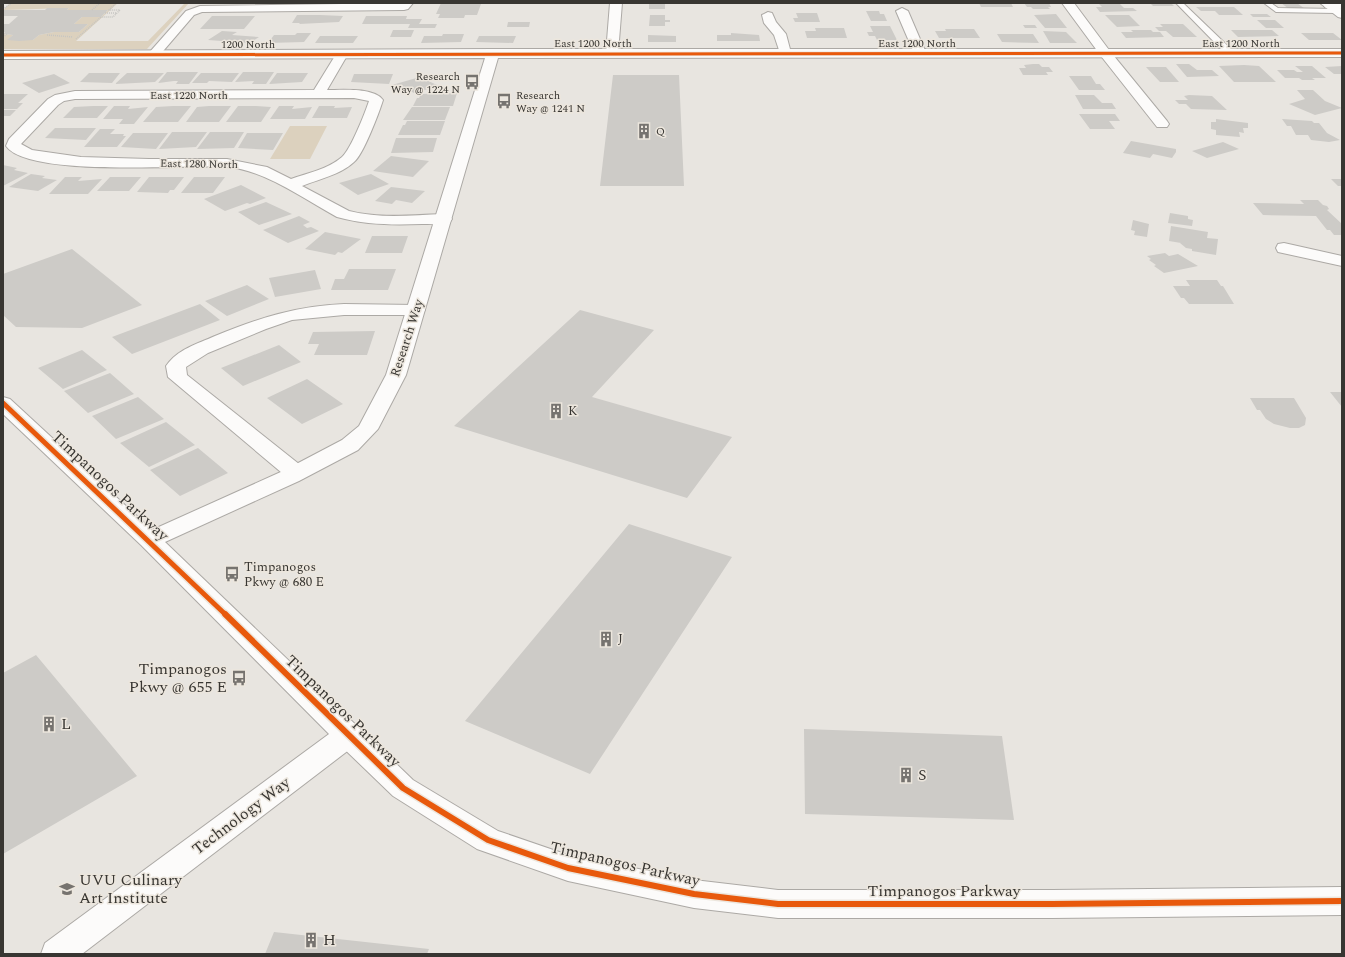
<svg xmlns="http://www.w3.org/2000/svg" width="1345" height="957" font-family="Spectral,serif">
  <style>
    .green { fill: #dcd1be }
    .building { fill: #cdcbc7 }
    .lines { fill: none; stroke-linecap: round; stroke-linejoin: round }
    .service-casing { stroke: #aca9a5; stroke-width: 2 }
    .minor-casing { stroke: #aca9a5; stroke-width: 2 }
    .tertiary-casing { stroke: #aca9a5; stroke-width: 2 }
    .path { stroke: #c6c5c2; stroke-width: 1.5; stroke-dasharray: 1 1; stroke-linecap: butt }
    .service { fill: #fcfbfa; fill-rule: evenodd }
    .minor { fill: #fcfbfa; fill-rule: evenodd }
    .tertiary { fill: #fcfbfa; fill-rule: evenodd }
    .cycleway-far2-casing { stroke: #ece6dd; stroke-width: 4.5 }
    .cycleway-far1-casing { stroke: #ece6dd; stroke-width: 8 }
    .cycleway-casing { stroke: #ece6dd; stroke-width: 9 }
    .cycleway-far2 { stroke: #e8590c; stroke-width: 3 }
    .cycleway-far1 { stroke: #e8590c; stroke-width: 5 }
    .cycleway { stroke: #e8590c; stroke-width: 6 }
    .labels { text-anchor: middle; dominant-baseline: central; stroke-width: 3; stroke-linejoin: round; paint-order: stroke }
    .far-street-label { font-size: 11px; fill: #383632; stroke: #ece6dd }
    .far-poi-label { font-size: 11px; fill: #383632; stroke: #ece6dd; text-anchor: start }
    .street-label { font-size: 13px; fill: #383632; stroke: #ece6dd }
    .poi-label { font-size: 13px; fill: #383632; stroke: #ece6dd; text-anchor: start }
    .near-street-label { font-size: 16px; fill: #383632; stroke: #ece6dd }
    .near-poi-label { font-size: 16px; fill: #383632; stroke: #ece6dd; text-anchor: start }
  </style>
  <rect width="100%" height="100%" fill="#e8e5e0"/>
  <path class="green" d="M10,3H118L76,41H148L184,4L176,3H189L147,49H3V34L13,35L8,40H33L39,35L54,32H79L88,24H74L82,17H101L108,10H67L69,8L3,10Z
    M290,126H327L310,159H270Z"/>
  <path class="building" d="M441,3H470L481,4L477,15H465L464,18H438L440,14H436Z
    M649,3H665V9H649Z
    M979,3H1011L1013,7H981Z
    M1024,3H1049L1051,7H1048L1050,9H1033L1031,7H1027Z
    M1098,3H1119L1124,8H1133L1137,11L1100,12L1096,7H1102Z
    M1150,3H1171L1174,6H1153Z
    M1281,3H1297L1305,9H1289Z
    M1196,7H1234L1243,15H1219L1215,11H1201Z
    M47,8H69L67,10H108L101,17H82L74,24H88L79,32H54L39,35L33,40L19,41L7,40L13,35L3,34L5,32H3V24H9L18,16H3V10H45Z
    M866,11H879L880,14H884L887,21H871Z
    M796,13H817L820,22H795L793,18H798Z
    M1056,14L1067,28H1045L1034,15Z
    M1250,14H1267L1271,17H1253Z
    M297,15H320L343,16L339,22L299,24L300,23H292Z
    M650,15H665V20H670V22H665V26H649Z
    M1105,15H1129L1140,26L1117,27Z
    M212,16H255L244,29H200Z
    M366,16H407L406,19H422L419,24H437L435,28H408L410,24H362Z
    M1257,20H1275L1284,28H1266Z
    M508,22H530L529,27H507Z
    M1160,24H1183L1197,37H1173L1166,31H1159L1155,27H1163Z
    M1023,25H1035L1037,28H1025Z
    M870,26H890L897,40H877L875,36H869L867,32H873Z
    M815,28H844L847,38H807L805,31H816Z
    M945,29H974L980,38H939L935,31H946Z
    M393,30H414L411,37H390Z
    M1131,30H1151L1153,32H1160L1164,37L1126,38L1121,32H1133Z
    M1231,30H1272L1279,36L1238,37Z
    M222,31L237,32L232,35L259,37L250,43L208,40Z
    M1043,31L1066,32L1077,43H1050Z
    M297,33H311L304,42L268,43L274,35H295Z
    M731,33L759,35L760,41H717V35H731Z
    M1301,33H1333L1342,40H1309Z
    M443,34H464L461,42L421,43L424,36H442Z
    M997,34H1033L1039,43L1002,42Z
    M648,35L676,36V42H648Z
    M320,36H358L353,43H315Z
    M479,36H516L513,43L476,42Z
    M1033,64H1039L1042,67H1049L1053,72H1046L1048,75H1023L1019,68H1026L1024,65Z
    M1176,64H1189L1197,70H1212L1219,76L1187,77Z
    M1244,65L1259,66L1276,82H1234L1219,66Z
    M1295,66H1312L1326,78H1312L1315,80H1302L1299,78H1285L1277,70H1294L1297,72H1303Z
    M1342,66V74H1334L1325,67Z
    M1146,67H1166L1179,82H1160Z
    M167,72H198L189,84H176L178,81H174L158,83Z
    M243,72H274L266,84H252L254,81L235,82Z
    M89,73H120L112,83L80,82Z
    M127,73H164L155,82L115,84Z
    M201,73H239L232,82L209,81L207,83H192Z
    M277,73H308L302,82L269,84Z
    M54,74L70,83L39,93L22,83Z
    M354,74H393L389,84L351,82Z
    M613,75H679L684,186H600Z
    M1069,76H1091L1096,84H1100L1105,90H1079Z
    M420,77L439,86L414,93L408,90L413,89L411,88L401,89L392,85Z
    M1297,90H1313L1325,101L1342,108L1315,115L1289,104L1305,99Z
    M457,93L453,106H413L417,98H419L421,94Z
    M3,94H28L18,103H23L17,109H3Z
    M1075,95H1094L1102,103H1112L1116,109H1083Z
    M1189,95L1212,96L1227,110L1191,109L1186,104H1179L1175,100H1188L1184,96Z
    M93,106H108L97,118H63L74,107Z
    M114,106H130L128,109L148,107L134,124H119L123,119H103Z
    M173,106H191L178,122H143L156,107Z
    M209,106H231L219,122H186L197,107Z
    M238,106H256L271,107L261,122H226Z
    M279,106H294L292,109L312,107L305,119H270Z
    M319,106H335L334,108L352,107L347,118H312Z
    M412,107H450L445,120H403Z
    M3,110H16L10,116H3Z
    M1079,114H1115L1120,121H1109L1115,129H1090Z
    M1216,119L1248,123V128H1243L1244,133L1239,132L1240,137L1216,135V130L1211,129V122H1216Z
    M1282,119L1312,121L1314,123H1319L1327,133L1340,140L1329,142L1311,140L1308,135H1296L1291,126H1287Z
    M407,121H445L440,135H398L403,125H405Z
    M55,128H96L86,140L45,138Z
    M100,129H115L110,134H124L123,136H126L117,147H84Z
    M172,132H207L196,147L159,149Z
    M210,132H244L234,148L197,149Z
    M133,133H168L156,149L121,147Z
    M247,133H283L273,150L238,148Z
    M396,138H437L433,152L391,153Z
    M1131,141L1176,149V152L1172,158L1153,154L1150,158L1123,153Z
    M1223,142L1239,149L1207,158L1192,151Z
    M391,156L429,161L413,177L373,171Z
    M3,165L17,168L14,170L28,173L3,186Z
    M31,174L45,176L42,178L57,180L38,191L9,187Z
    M371,174L389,184L358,195L339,183Z
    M65,177H82L78,181L102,179L88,194H49Z
    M110,177H141L129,191H97Z
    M149,177H184L174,190H170L168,193L137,192Z
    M194,177H225L213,193H181Z
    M1331,179H1342V186H1338Z
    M241,185L266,198L250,204L247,203L225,211L204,199Z
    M391,187L425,191L412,203L396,200L392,204L375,201Z
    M1300,200H1318L1323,205L1327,206L1329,209L1327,210L1342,224V235H1334L1330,230H1327L1316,216L1263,215L1253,203L1304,204Z
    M266,202L292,214L259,225L238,212Z
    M1170,213L1188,216V219L1193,220L1192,226L1168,223Z
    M299,216L310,222L303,225L307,228L311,227L319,231L288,243L263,230Z
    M1133,220L1149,224L1147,237L1134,235L1135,231L1131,230Z
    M1171,226L1208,232L1207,238L1218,239L1216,255L1192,251V249L1186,248L1180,243H1181L1169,241Z
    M325,232L361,239L342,253L338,252L335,255L305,249Z
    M372,236H408L402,253H365Z
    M72,249L142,305L82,328L16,327L3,315V274Z
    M1165,253L1169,256L1178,254L1198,266L1164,273L1154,266L1156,265L1149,260L1151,259L1147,256Z
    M349,269H396L388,290H331L335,279H344Z
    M315,270L321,289L275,297L269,278Z
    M1186,280H1217L1221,286H1223L1234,304H1189L1184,298H1181L1173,286H1190Z
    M247,285L269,299L227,316L205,301Z
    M200,304L220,320L132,354L112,337Z
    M580,310L654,330L592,397L732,437L687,498L454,426Z
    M375,331L367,355H314L319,344H308L313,332Z
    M279,345L301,362L243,386L221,368Z
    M82,350L107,370L63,389L38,368Z
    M110,373L134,394L88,413L64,391Z
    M307,379L343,404L302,424L267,398Z
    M1330,392H1342V407Z
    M138,397L164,419L116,439L92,416Z
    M1250,398H1294L1306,418L1305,425L1299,428H1290L1274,424L1266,419L1260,410H1257Z
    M166,422L195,445L149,467L120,443Z
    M198,448L228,473L180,496L150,470Z
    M629,524L732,557L590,774L465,721Z
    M36,655L137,776L3,854V673Z
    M804,729L1002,736L1014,820L805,814Z
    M274,932L429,949L427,954H265Z"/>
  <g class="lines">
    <g class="service-casing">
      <path id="service" d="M1176,3H1183L1233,51V55H1227Z
        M1264,3H1271L1278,8L1336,9L1339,11L1336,13L1276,12Z"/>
    </g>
    <g class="minor-casing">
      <path id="minor" d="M413,3L408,9L404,10L202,12L194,15L158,57L154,58L148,54L186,11L200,6Z
        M610,3H622L618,53L612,57L606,53Z
        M1062,3H1074L1109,50L1167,121L1169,124L1167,127H1157L1101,56Z
        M1328,3H1342V9L1326,8L1324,6Z
        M902,8L908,11L926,53L924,56H916L914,53L896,11Z
        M768,12L772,13L776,22L786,34L791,53L789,56H781L774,35L764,23L762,15Z
        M342,50L348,54L327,90C341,90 374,87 383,100C379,113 363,155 354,162C340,175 319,179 302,186L349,211C380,219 412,215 444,214L450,216L452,219L450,222C441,225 431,224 422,224C393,225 366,225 337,217C304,199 265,170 227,167C187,164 28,178 6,146L9,139L48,99L55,95L75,91L314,90L338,51ZM354,98L369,101C365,113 351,149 342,157C328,169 308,173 291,179L267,167L227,159H149L81,157L32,150L21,144L58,105L64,101L75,99Z
        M1284,243L1342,256V266L1278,252L1276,248L1278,244Z
        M344,304L416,305L422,306L425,310L422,314L416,315H344L292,320L266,329L208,353L186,367L187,375L304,468L307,473L304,478L296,480L288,478L168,377L166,366C178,349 197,344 215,336C259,318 296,306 344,304Z
        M348,724L358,727L413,780L498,831L568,855L694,880L778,890H1052L1342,887V915L1052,918H778L694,908L568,881L477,849L393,796L338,743L334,735L338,727Z"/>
    </g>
    <g class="tertiary-casing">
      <path id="tertiary" d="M1320,3H1333L1342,10V18L1338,17Z
        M493,49H1342V57L498,58L406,375L378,429L358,450L299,481L165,542L358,727L362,735L358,743L82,954H41L45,943L329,734L141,545L3,414V397L10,399L152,530L283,471L342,440L359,426L386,375L485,58L3,59V51Z"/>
    </g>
    <path class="path" d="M3,9L12,3H17
      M92,10L100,3
      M105,13H116
      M47,35L73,37
      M3,37L7,34
      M76,39L101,17H113L120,10H109L116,3"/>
    <use href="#service" class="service"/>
    <use href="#minor" class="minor"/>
    <use href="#tertiary" class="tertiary"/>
    <g class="cycleway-far2-casing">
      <path id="cycleway-far2" d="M3,55L1342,53"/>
    </g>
    <g class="cycleway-far1-casing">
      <path id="cycleway-far1" d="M3,403L226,615"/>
    </g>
    <g class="cycleway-casing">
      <path id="cycleway" d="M225,614L403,788L488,840L568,868L694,894L778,904H1052L1342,901"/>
    </g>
    <use href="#cycleway-far2" class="cycleway-far2"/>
    <use href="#cycleway-far1" class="cycleway-far1"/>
    <use href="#cycleway" class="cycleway"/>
  </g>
  <defs>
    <g id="bus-bare" transform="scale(1.2)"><path d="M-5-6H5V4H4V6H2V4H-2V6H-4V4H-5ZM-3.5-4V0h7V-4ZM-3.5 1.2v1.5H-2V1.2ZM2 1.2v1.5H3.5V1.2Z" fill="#76736f" stroke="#ece6dd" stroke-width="2.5" paint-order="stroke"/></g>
    <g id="building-bare" transform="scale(1.2)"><path d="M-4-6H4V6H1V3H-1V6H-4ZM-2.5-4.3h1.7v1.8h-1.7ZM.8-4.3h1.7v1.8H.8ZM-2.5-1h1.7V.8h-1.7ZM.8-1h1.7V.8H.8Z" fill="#76736f" stroke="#ece6dd" stroke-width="2.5" paint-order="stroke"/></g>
    <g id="school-bare" transform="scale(1.2)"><path d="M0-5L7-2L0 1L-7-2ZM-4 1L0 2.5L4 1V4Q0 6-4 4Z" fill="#76736f" stroke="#ece6dd" stroke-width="2.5" paint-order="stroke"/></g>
  </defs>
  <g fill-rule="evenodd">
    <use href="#bus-bare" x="472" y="82"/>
    <use href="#bus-bare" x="504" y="101"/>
    <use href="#building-bare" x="644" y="131"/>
    <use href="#building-bare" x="556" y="411"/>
    <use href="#bus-bare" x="232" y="574"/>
    <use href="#building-bare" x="606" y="639"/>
    <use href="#bus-bare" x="239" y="678"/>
    <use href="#building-bare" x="49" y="724"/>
    <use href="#building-bare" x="906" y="775"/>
    <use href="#school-bare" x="67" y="889"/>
    <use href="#building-bare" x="311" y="940"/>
  </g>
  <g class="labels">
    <g class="far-street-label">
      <text x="593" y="43">East 1200 North</text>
      <text x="917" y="43">East 1200 North</text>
      <text x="1241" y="43">East 1200 North</text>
      <text x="248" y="44">1200 North</text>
      <text x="189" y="95">East 1220 North</text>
      <text transform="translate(199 164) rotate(1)">East 1280 North</text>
    </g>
    <g class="far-poi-label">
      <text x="460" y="76" text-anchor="end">Research<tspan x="460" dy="13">Way @ 1224 N</tspan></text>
      <text x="516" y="95">Research<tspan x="516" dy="13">Way @ 1241 N</tspan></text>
      <text x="656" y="131">Q</text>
    </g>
    <g class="street-label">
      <text transform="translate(407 338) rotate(-72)">Research Way</text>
    </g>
    <g class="poi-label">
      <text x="568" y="411">K</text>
      <text x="244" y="567">Timpanogos<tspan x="244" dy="15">Pkwy @ 680 E</tspan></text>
      <text x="618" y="639">J</text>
    </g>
    <g class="near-street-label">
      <text transform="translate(110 486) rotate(43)">Timpanogos Parkway</text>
      <text transform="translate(343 711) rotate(44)">Timpanogos Parkway</text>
      <text transform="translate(241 816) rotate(-37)">Technology Way</text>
      <text transform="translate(625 864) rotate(13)">Timpanogos Parkway</text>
      <text x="944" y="891">Timpanogos Parkway</text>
    </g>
    <g class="near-poi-label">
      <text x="227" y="669" text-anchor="end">Timpanogos<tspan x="227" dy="18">Pkwy @ 655 E</tspan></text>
      <text x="61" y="724">L</text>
      <text x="918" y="775">S</text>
      <text x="79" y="880">UVU Culinary<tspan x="79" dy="18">Art Institute</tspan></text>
      <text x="323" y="940">H</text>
    </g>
  </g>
  <rect width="1345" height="957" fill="none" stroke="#383632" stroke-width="8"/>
</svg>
